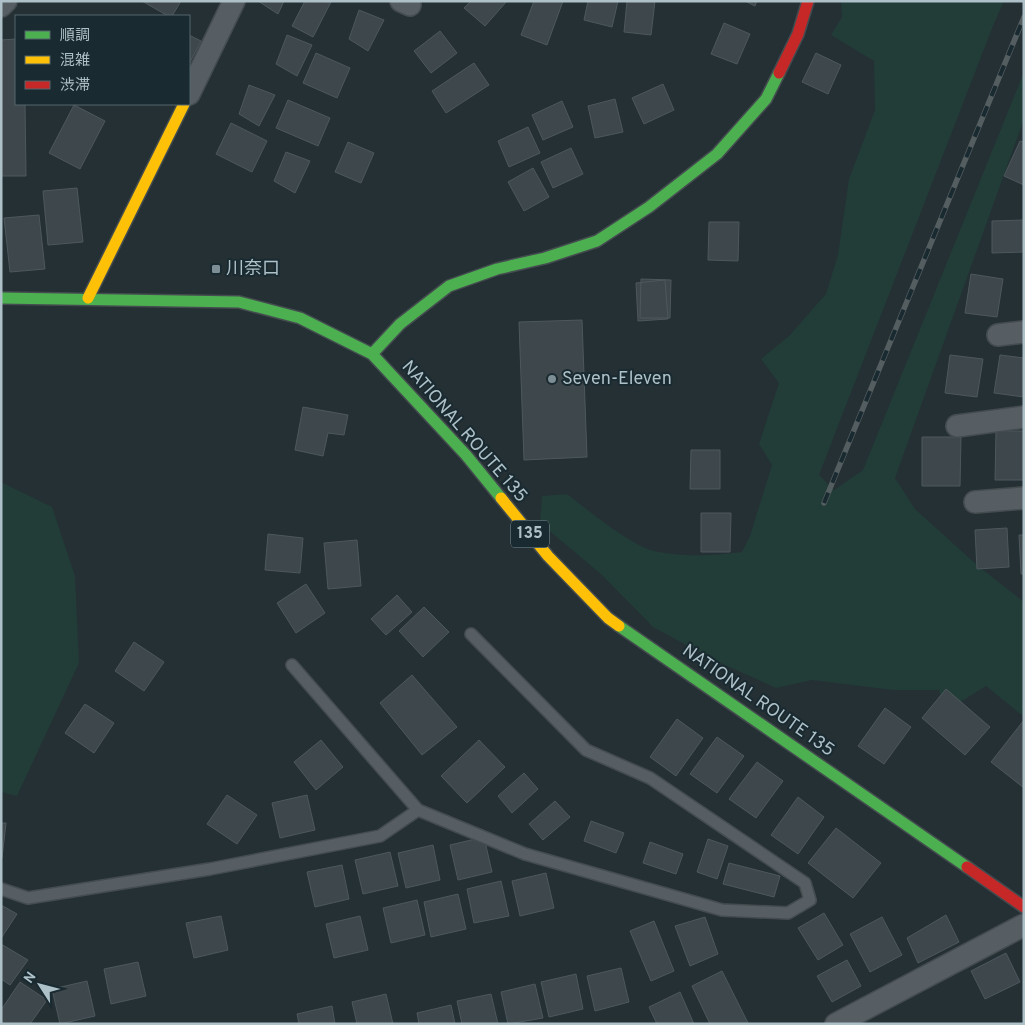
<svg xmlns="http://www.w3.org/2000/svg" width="1025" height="1025" font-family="Overpass,'Noto Sans JP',sans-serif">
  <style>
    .green { fill: #223c38 }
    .building { fill: #3e474b; stroke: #4d585e }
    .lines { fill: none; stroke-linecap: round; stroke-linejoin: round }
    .lane-casing { stroke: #444c4f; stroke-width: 14 }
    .street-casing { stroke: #444c4f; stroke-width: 24 }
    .fast-casing { stroke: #444c4f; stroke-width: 14 }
    .slow-casing { stroke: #444c4f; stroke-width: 14 }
    .jam-casing { stroke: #444c4f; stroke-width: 14 }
    .lane { stroke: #565e64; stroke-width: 11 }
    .street { stroke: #565e64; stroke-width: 21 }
    .fast { stroke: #4caf50; stroke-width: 11 }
    .slow { stroke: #ffc107; stroke-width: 11 }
    .jam { stroke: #c62828; stroke-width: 11 }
    .rail-casing { stroke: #545d60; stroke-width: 5.5 }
    .rail { stroke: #192a30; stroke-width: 4; stroke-dasharray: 11; stroke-linecap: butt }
    .poi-dot { fill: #7e8e95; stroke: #192a30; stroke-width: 2 }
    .labels { text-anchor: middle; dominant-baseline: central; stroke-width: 4; stroke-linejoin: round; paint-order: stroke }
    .shield { fill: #192a30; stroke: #81939a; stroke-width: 1 }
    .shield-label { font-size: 16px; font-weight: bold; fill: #aec0c8 }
    .poi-label { font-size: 18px; fill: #aec0c8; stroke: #192a30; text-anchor: start }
    .street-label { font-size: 18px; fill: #aec0c8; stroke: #192a30 }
  </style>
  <rect width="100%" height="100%" fill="#253035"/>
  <path class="green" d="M841,1H1004L993,26L819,475L834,490L863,470L1024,72V119L895,478L915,509L977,565L1024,602V717L986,686L962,701L944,705L939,690H893L812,680L776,688L714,660L653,627L602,575L540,523L542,496L567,494C588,510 630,545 654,551C683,557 713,556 742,552L750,536L772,465L759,444L779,383L761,359L789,336L826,294L838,255L849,179L875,110L874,61L831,35L842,17Z
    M1,482L52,507L75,576L79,663L17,796L1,792Z"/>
  <path class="building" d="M142,1H181L172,16H168Z
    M258,1H284L278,14Z
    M305,1L331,2L313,37L292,26Z
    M471,1H507L485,26L464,8Z
    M534,1H563L547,45L521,35Z
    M588,1H618L612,27L584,20Z
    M627,1H655L651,35L624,32Z
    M745,1H757L755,6Z
    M359,10L384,20L368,51L349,39Z
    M724,23L750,34L737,64L711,54Z
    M440,31L457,53L431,73L414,51Z
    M189,35L201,41L189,64Z
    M287,35L312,45L297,76L276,64Z
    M16,39V104H25L26,176H1V40Z
    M316,53L350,68L337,98L303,83Z
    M816,53L841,65L828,94L802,82Z
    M474,63L489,85L446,113L432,91Z
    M663,84L674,110L644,124L632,98Z
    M249,85L275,95L259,126L239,114Z
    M615,99L623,132L595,138L588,106Z
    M288,100L330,118L318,146L276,128Z
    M562,101L573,127L543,140L532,115Z
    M74,105L105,121L80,169L49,153Z
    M231,123L267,141L252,172L216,154Z
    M528,127L540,153L509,167L498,141Z
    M1020,141L1024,142V185L1004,176Z
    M348,142L374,153L361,183L335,172Z
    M571,148L583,174L553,188L541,162Z
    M286,152L310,161L295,193L274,181Z
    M533,168L549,197L524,211L508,182Z
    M77,188L83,242L48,245L43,191Z
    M39,215L45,269L10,272L4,218Z
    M1024,220V252L992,253V221Z
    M709,222H739L738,261L708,260Z
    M971,274L1003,279L997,317L965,313Z
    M641,279L671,280L670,318H640Z
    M665,280L668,319L638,321L636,283Z
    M582,320L587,457L524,460L519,322Z
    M950,355L983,359L977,397L945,393Z
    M1000,355L1024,358V397L994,393Z
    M303,407L348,415L344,435L328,433L323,456L295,450Z
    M996,431H1024V480H995Z
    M922,437H961L960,486H922Z
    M691,450H720V489H690Z
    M701,513H731L730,552H701Z
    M1007,528L1009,567L977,569L975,530Z
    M268,534L303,538L300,573L265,570Z
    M1019,535H1024V574H1021Z
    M357,540L361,586L328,589L324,543Z
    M306,584L325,613L296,633L277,603Z
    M397,595L412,612L386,635L371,619Z
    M424,607L449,632L423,657L399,631Z
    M134,642L164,662L144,691L115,671Z
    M412,675L457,727L422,755L380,703Z
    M946,689L990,727L965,755L922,718Z
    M85,704L114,723L94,753L65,733Z
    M885,708L911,727L884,764L858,746Z
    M677,719L703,738L676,776L650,757Z
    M1024,720V788L991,762Z
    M717,737L744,756L717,793L690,774Z
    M321,740L343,767L316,790L294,762Z
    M479,740L505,767L467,803L441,776Z
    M757,762L783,781L756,818L729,799Z
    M524,773L538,789L512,813L498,796Z
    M227,795L257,815L237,844L207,824Z
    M307,795L315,830L280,838L272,803Z
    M798,797L824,817L798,854L771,835Z
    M555,801L570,817L543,840L529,824Z
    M591,821L624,833L616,853L584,841Z
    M1,823H6L2,858H1Z
    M836,828L881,863L853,898L808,863Z
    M484,837L492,872L458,880L450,845Z
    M708,839L728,846L717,879L697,872Z
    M650,842L683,854L676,874L643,863Z
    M433,845L440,880L406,888L398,853Z
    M390,852L398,886L363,894L355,860Z
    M729,863L780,876L774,897L723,884Z
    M342,865L349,899L315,907L307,872Z
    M546,873L554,908L520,916L512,881Z
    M501,881L509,916L474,923L467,889Z
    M458,894L466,929L431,937L424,902Z
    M417,900L425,935L391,943L383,908Z
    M1,905L17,914L2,937H1Z
    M824,913L843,945L818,960L798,928Z
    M946,915L959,942L918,963L907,938Z
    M221,916L228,950L194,958L186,923Z
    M360,916L368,950L334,958L326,924Z
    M705,917L718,954L690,966L675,926Z
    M882,917L902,955L870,972L850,934Z
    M654,921L674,971L651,981L630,931Z
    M1,944L28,960L10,985L1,979Z
    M1006,953L1020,982L985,999L971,971Z
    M847,960L861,986L832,1002L817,976Z
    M138,962L146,996L111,1004L104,969Z
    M621,968L629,1002L595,1011L587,976Z
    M722,971L748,1023L746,1024H710L692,986Z
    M576,974L583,1009L549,1017L541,982Z
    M87,981L95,1016L60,1024L52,989Z
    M20,982L47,1000L30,1024H5L1,1021V1010Z
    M535,984L543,1018L508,1024L501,992Z
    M680,992L694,1024H657L649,1007Z
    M386,994L393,1024H357L352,1002Z
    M491,994L498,1024H462L457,1001Z
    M451,1005L455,1024H419L417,1013Z
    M332,1006L335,1024H299L297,1014Z"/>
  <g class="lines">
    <g class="lane-casing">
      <path id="lane" d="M292,665L418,810L525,854L722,910L788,913L810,900L805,883L650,778L586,750L471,634
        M1,889L28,898L210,869L380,836L418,810"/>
    </g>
    <g class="street-casing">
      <path id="street" d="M401,1L410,5
        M1,6L6,1
        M189,94L234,1
        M998,335L1024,332
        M957,426L1024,417
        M975,502L1024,498
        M836,1024L1024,925"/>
    </g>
    <g class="fast-casing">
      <path id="fast" d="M1,298L239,302L300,318L372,354L466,455L501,498
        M372,354L400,324L449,286L497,269L545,258L597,241L649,207L717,154L766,99L779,73
        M619,626L967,867"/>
    </g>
    <g class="slow-casing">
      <path id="slow" d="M88,298L184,104
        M501,498L548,556L608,618L619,626"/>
    </g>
    <g class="jam-casing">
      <path id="jam" d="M779,73L798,34L808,1
        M967,867L1024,907"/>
    </g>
    <use href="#lane" class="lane"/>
    <use href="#street" class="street"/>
    <use href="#fast" class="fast"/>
    <use href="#slow" class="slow"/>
    <use href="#jam" class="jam"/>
    <g class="rail-casing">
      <path id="rail" d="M824,503L1024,17"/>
    </g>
    <use href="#rail" class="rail"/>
  </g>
  <g class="poi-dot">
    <rect x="211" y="264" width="10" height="10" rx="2.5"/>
    <circle cx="552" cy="379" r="5"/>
  </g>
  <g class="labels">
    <rect class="shield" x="511" y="520.5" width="38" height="27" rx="4"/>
    <g class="shield-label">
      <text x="530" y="534">135</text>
    </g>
    <g class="poi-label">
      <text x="226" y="269">川奈口</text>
      <text x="562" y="379">Seven-Eleven</text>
    </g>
    <g class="street-label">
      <text transform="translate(464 432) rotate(49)">NATIONAL ROUTE 135</text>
      <text transform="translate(758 701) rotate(35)">NATIONAL ROUTE 135</text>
    </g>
  </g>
  <rect width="1025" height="1025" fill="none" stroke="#aec0c8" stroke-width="5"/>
  <rect x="15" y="15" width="175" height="90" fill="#192a30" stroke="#55666d"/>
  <rect x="25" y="31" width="25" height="8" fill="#4caf50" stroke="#55666d"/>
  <text x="60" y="40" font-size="15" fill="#aec0c8">順調</text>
  <rect x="25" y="56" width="25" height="8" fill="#ffc107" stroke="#55666d"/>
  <text x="60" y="65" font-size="15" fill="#aec0c8">混雑</text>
  <rect x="25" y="81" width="25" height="8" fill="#c62828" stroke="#55666d"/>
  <text x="60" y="90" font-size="15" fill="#aec0c8">渋滞</text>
  <g transform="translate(40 985) rotate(306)" stroke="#192a30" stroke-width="4" paint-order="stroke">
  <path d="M0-4L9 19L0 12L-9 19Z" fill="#aec0c8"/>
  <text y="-8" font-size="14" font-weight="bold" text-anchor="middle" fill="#aec0c8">N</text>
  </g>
</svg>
